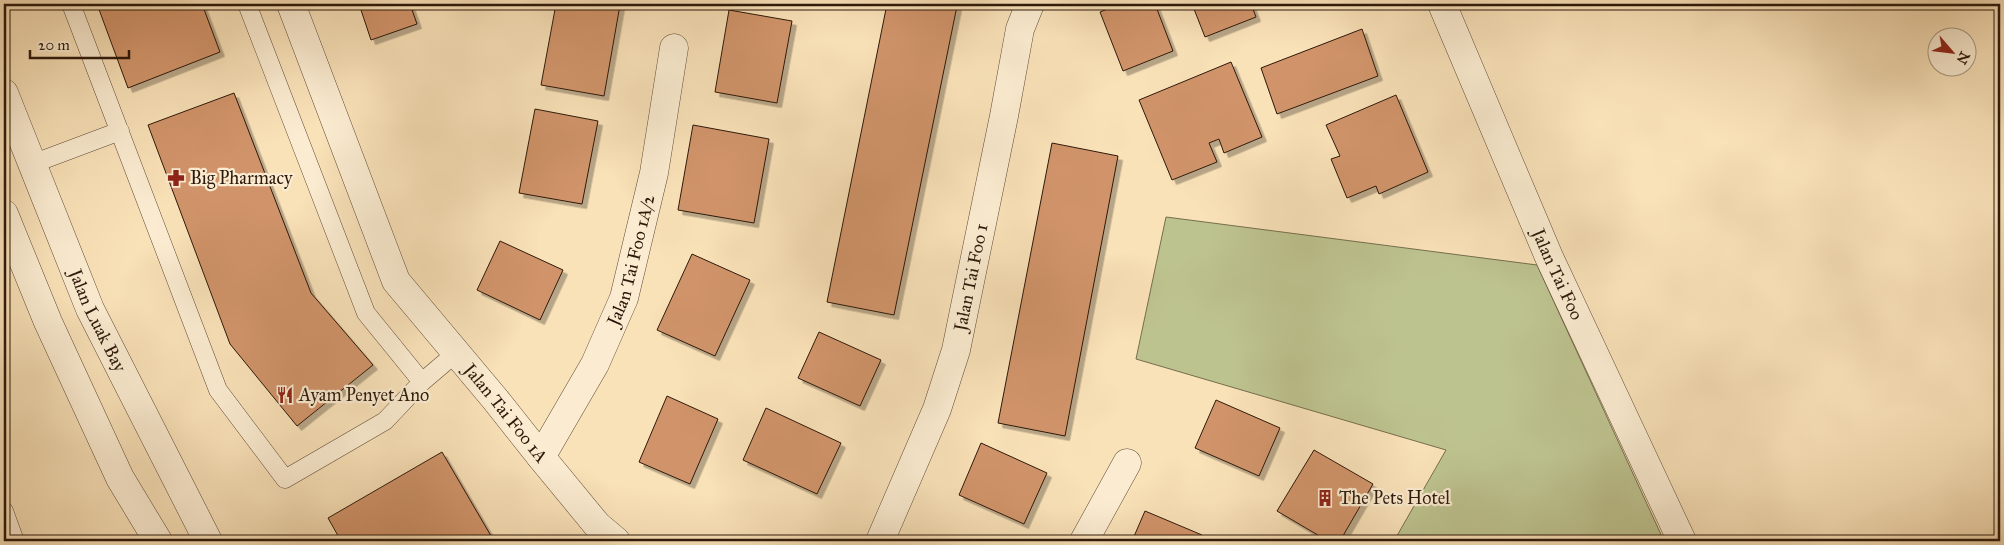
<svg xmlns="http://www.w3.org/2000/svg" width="2004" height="545" font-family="'IM FELL Great Primer',serif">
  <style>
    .green { fill: #bdc38f; stroke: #756e4d }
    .building { fill: #d1946a; stroke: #2d190b; filter: url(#shadow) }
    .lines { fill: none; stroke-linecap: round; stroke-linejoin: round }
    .service-casing { stroke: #604b36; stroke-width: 19 }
    .minor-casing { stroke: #604b36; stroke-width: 29 }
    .tertiary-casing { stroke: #604b36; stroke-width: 29 }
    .service { stroke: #fbecd1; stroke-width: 18 }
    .minor { stroke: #fbecd1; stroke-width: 28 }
    .tertiary { stroke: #fbecd1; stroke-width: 28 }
    .labels { text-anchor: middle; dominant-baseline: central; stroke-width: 4.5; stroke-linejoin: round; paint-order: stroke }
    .poi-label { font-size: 18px; fill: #2d190b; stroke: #fbecd1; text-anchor: start }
    .street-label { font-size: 18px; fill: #2d190b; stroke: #fbecd1 }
  </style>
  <defs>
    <filter id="shadow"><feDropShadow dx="4.5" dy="4.5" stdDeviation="0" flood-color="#0004"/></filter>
  </defs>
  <rect width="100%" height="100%" fill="#f9e1b8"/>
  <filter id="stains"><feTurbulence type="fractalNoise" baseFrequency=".004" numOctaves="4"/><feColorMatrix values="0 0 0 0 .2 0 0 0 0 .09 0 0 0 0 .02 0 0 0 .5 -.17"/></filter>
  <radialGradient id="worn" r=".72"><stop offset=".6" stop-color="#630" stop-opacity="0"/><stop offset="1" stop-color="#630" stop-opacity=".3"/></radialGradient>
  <path class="green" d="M1166,217L1537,265L1664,541H1394L1446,450L1136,359Z"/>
  <path class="building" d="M97,4H202L220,52L128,88Z
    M359,4H410L417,24L371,40Z
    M556,4H610L620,5L604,96L541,85Z
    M887,4H944L957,6L894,315L827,302Z
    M1120,4H1155L1173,51L1123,71L1100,12Z
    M1192,4H1251L1256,17L1205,37Z
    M729,10L792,21L777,103L715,92Z
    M1362,29L1378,76L1277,114L1261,68Z
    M1231,62L1262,137L1224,153L1219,139L1209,143L1217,162L1172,180L1139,100Z
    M234,93L311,293L373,365L297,426L230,344L148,125Z
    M1396,95L1428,172L1379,194L1376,186L1347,198L1331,159L1340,156L1326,125Z
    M535,109L598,121L582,204L519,193Z
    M693,125L769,139L754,223L678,210Z
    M1052,143L1118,156L1065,436L998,423Z
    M500,241L563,270L540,320L477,290Z
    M692,254L750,280L715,356L657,330Z
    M819,332L881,360L860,406L798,378Z
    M667,396L718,419L690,484L639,462Z
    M1216,400L1280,428L1259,476L1195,448Z
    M766,408L841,443L817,494L743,460Z
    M981,443L1047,473L1024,524L959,495Z
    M1314,450L1373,484L1340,541H1328L1277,511Z
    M442,452L494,541H341L328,518Z
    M1145,511L1202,535L1199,541H1132Z"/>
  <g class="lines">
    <g class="service-casing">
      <path id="service" d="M71,4L218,390L285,479L385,421L422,382L366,313L247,4
        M32,164L120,131
        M422,382L456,353
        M4,511L15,541"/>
    </g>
    <g class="minor-casing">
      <g id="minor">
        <path id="s1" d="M291,4L396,281L495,399L541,457L597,525L616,541"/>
        <path id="s2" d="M1442,4L1549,257L1682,541"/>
        <path id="s3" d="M541,457L595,364L624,298L654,173L674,48"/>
        <path id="s4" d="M880,541L937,409L956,350L1004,116L1020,29L1030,4"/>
        <path d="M1084,541L1127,463"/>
      </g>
    </g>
    <g class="tertiary-casing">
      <g id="tertiary">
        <path id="s5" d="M4,93L90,309L208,541"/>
        <path d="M4,214L48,322L120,478L158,541"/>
      </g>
    </g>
    <use href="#service" class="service"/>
    <use href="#minor" class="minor"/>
    <use href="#tertiary" class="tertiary"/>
  </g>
  <defs>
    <g id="pharmacy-bare" transform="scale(1.35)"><path d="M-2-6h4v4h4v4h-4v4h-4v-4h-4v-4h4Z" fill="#8f2418" stroke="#fbecd1" stroke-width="2.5" paint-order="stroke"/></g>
    <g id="restaurant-bare" transform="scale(1.35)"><path d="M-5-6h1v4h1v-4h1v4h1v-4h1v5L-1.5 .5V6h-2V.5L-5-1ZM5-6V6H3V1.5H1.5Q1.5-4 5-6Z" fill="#8f2418" stroke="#fbecd1" stroke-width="2.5" paint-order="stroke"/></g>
    <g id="building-bare" transform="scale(1.35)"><path d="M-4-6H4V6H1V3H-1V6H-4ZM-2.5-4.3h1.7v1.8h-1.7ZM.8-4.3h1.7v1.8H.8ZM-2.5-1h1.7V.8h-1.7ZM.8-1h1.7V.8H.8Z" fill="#8f2418" stroke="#fbecd1" stroke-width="2.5" paint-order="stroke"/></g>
  </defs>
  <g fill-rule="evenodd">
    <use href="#pharmacy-bare" x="176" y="178"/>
    <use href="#restaurant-bare" x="285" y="395"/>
    <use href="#building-bare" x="1325" y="498"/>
  </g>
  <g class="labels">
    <g class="poi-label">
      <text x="190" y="178">Big Pharmacy</text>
      <text x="299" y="395">Ayam Penyet Ano</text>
      <text x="1339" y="498">The Pets Hotel</text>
    </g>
    <g class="street-label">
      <text stroke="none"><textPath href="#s3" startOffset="218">Jalan Tai Foo 1A/2</textPath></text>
      <text stroke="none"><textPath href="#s2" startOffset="294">Jalan Tai Foo</textPath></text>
      <text stroke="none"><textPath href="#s4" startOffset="280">Jalan Tai Foo 1</textPath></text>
      <text stroke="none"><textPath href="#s5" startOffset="246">Jalan Luak Bay</textPath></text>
      <text stroke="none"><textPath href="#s1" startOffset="468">Jalan Tai Foo 1A</textPath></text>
    </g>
  </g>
  <rect width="2004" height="545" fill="none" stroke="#f9e1b8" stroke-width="20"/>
  <rect x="5" y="5" width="1994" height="535" fill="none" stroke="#2d190b" stroke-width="2.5"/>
  <rect x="10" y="10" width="1984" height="525" fill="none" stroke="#2d190b"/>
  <g transform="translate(1952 52) rotate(118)"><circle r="24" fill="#fbecd1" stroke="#a99882"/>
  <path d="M0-4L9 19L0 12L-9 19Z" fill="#8f2418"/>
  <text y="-8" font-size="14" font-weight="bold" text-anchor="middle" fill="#2d190b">N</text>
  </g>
  <path d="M30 50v8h99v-8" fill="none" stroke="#2d190b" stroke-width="2.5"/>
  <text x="38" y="50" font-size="15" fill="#2d190b" stroke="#fbecd1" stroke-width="4" paint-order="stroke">20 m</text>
  <rect width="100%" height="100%" filter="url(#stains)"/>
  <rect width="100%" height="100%" fill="url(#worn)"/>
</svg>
